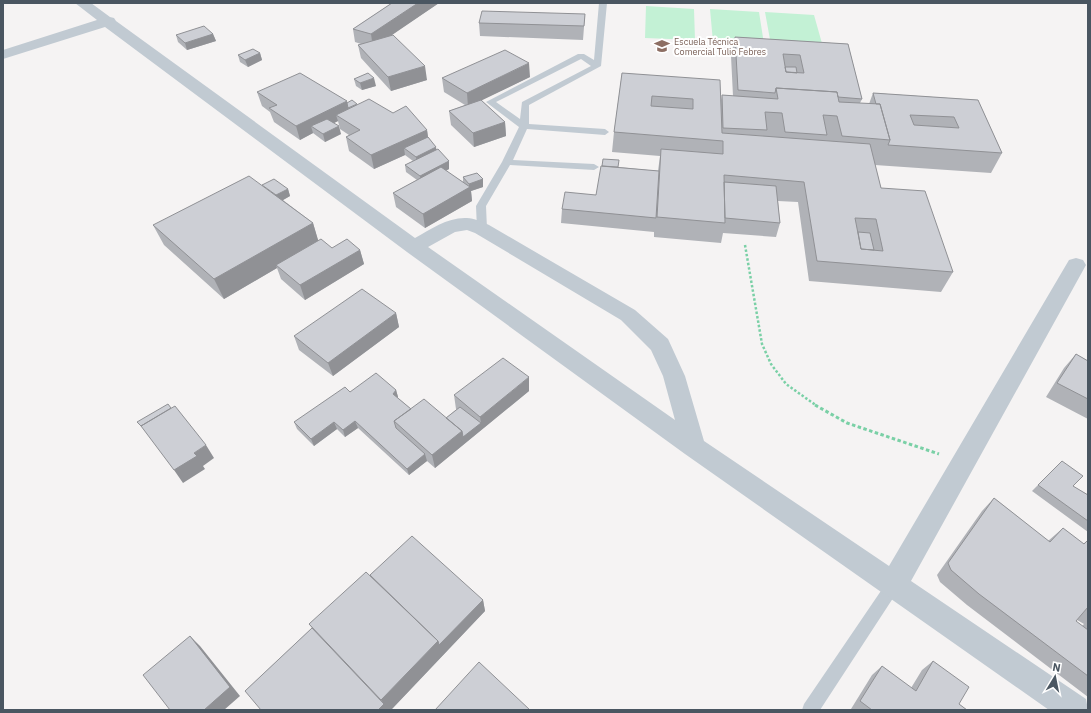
<svg xmlns="http://www.w3.org/2000/svg" width="1091" height="713" font-family="'IBM Plex Sans',sans-serif">
  <style>
    .green { fill: #c3f1d5 }
    .lines { fill: none; stroke-linecap: round; stroke-linejoin: round }
    .path-far1 { stroke: #7ad0a6; stroke-width: 2.5; stroke-dasharray: 2.5 2; stroke-linecap: butt }
    .path { stroke: #7ad0a6; stroke-width: 3; stroke-dasharray: 3.5 2.5; stroke-linecap: butt }
    .lane { fill: #c1cad2; fill-rule: evenodd }
    .street { fill: #c1cad2; fill-rule: evenodd }
    .wall { fill: #b0b2b7; fill-rule: evenodd }
    .shaded-wall { fill: #909195 }
    .building { fill: #cdcfd5; stroke: #909195; fill-rule: evenodd }
    .labels { text-anchor: middle; dominant-baseline: central; stroke-width: 4; stroke-linejoin: round; paint-order: stroke }
    .far-education-label { font-size: 9px; fill: #785e54; stroke: #fff; text-anchor: start }
  </style>
  <rect width="100%" height="100%" fill="#f5f3f3"/>
  <path class="green" d="M646,6L694,9L695,40L645,38Z
    M710,9L759,12L764,44L713,42Z
    M765,12L814,15L823,47L771,45Z"/>
  <g class="lines">
    <path class="path-far1" d="M745,245L762,344L771,364L786,384L817,406"/>
    <path class="path" d="M815,405L847,423L939,454"/>
    <path class="lane" d="M599,3H607L601,66L529,105V124L605,129L609,132L605,135L527,129L513,160L594,164L599,167L594,170L510,165L486,206L487,229L486,231H478L477,229L476,206L502,162L519,127L486,102L578,54H584L594,60ZM581,59L591,66L522,102L520,119L496,102Z
      M894,577L899,579L902,584L899,589L820,710H802L804,704L889,579Z"/>
    <path class="street" d="M75,3H91L110,17L114,18L116,21L415,238C431,229 448,217 467,218C474,218 482,222 489,225L635,310L668,339L685,376L704,441L889,566L1069,260L1076,258L1083,260L1086,265L911,581L1086,699L1088,710H1049L685,454L407,252L105,27L3,59V50L97,20ZM467,230L475,233L621,320L651,350L663,376L675,420L428,247L455,232Z"/>
  </g>
  <path class="wall" d="M392,3H439L391,35L427,80L391,91L361,58L358,45L361,44L355,42L353,29Z
    M585,14L583,40L480,36L479,23Z
    M213,34L216,41L187,50L178,42L176,35Z
    M735,37L848,44L862,99L860,103L869,104L873,93L978,100L1002,153L991,173L875,165L881,188L953,272L941,292L809,281L798,202L778,201L780,223L776,237L723,233L721,243L654,237V227V232L561,223L562,209L596,195L619,167L658,171L660,156L612,152L614,132L622,73L721,100L722,95L733,96L731,56Z
    M260,53L262,60L248,67L240,62L238,55Z
    M530,77L481,100L505,122L506,136L474,147L451,125L449,111L465,105L444,92L442,78Z
    M354,79L376,86L362,90L356,86Z
    M257,92L347,103L393,113L427,130L428,137L437,150L449,161V169L446,171L463,182V177L483,179V187L471,191L472,201L425,228L396,207L393,193L417,180L406,172L405,165L413,161L405,155L374,169L349,151L346,137L349,135L340,129L338,121L334,123L341,134L325,142L313,133L300,140L274,122L270,112L262,106Z
    M288,189L290,196L283,200L313,223L318,241L332,248L360,250L364,264L305,300L281,279L277,268L224,299L164,245L153,225Z
    M396,313L399,327L333,376L299,350L294,336Z
    M1076,354L1088,361V419L1046,397L1064,368Z
    M396,390L398,397V398L411,409L446,418L457,409H456L454,395L529,391L435,468L427,461L409,475L358,428L345,437L337,429L314,446L297,429L294,422L350,392Z
    M1062,461L1073,486L1088,495V532L1032,491Z
    M994,498L1048,541L1063,528L1083,544L1088,540V697L967,605L940,582L937,575L982,511ZM1077,620L1084,624L1082,626L1076,621Z
    M370,575L483,600L485,611L391,710L245,691L312,628L309,624Z
    M933,661L959,704L967,710H851V709L872,675L882,666L911,688L922,670Z"/>
  <path class="shaded-wall" d="M418,3H439L373,48L371,34Z
    M213,34L216,41L187,50L185,43Z
    M260,53L262,60L248,67L245,60Z
    M529,63L530,77L468,107L467,93Z
    M425,66L427,80L391,91L388,77Z
    M374,78L376,86L362,90L360,83Z
    M347,101L350,115H336L338,121L318,131L311,126L313,133L300,140L296,126Z
    M505,122L506,136L474,147L473,133Z
    M339,126L341,134L325,142L323,134Z
    M427,130L429,144L404,148L405,155L374,169L371,155Z
    M436,147L437,154L417,164L416,157Z
    M449,161V169L421,183L420,176Z
    M483,179V187L471,191L472,201L425,228L423,214L469,187V184Z
    M288,189L290,196L271,207L268,199Z
    M313,223L319,243L276,265L277,268L224,299L214,279Z
    M360,250L364,264L305,300L300,285Z
    M396,313L399,327L333,376L328,363Z
    M529,377V391L435,468L432,455L462,431L481,423L480,417Z
    M396,390L398,397L395,401L393,394Z
    M355,421L358,428L345,437L343,430Z
    M334,422L337,429L314,446L311,439Z
    M206,445L214,458L203,466L205,469L183,483L174,470L194,453Z
    M425,454L427,461L409,475L407,469Z
    M483,600L485,611L391,710H378L384,704L381,700L438,641Z
    M190,636L200,646L240,696L224,710H204Z"/>
  <path class="building" d="M392,3H418L371,34L353,29Z
    M482,11L585,14L584,26L479,23Z
    M204,26L213,34L185,43L176,35Z
    M393,35L425,66L388,77L358,45Z
    M735,37L848,44L862,99L838,97L837,92L776,88L775,93L738,90ZM783,54L800,55L804,73L786,72Z
    M253,49L260,53L245,60L238,55Z
    M505,50L529,63L467,93L442,78Z
    M785,67H796L797,73L786,72Z
    M300,73L347,101L296,126L269,108L277,105L257,92Z
    M368,73L374,78L360,83L354,79Z
    M622,73L720,80L722,133L870,144L881,188L925,191L953,272L817,261L804,182L724,175L725,223L657,217L661,149L723,154V141L614,132ZM652,96L693,99V109L651,106ZM855,218L876,219L883,251L861,249Z
    M776,88L837,92L839,102L880,104L890,140L842,136L837,116L823,115L827,135L785,132L782,113L765,112L767,130L723,128L722,95L778,99Z
    M873,93L978,100L1002,153L888,145L890,140L880,104H876ZM910,115L954,117L959,128L914,125Z
    M369,99L393,113L406,106L427,130L371,155L346,137L360,130L336,115Z
    M352,100L357,104L348,108L347,103Z
    M481,100L505,122L473,133L449,111Z
    M327,119L339,126L323,134L311,126Z
    M428,137L436,147L416,157L404,148Z
    M438,149L449,161L420,176L405,165Z
    M603,159L619,160L618,167L602,166Z
    M601,166L659,171L656,218L562,209L565,192L596,195Z
    M441,167L470,187L423,214L393,193Z
    M477,173L483,179L469,184L463,177Z
    M249,176L313,223L214,279L153,225Z
    M274,179L288,189L276,195L262,185Z
    M724,182L776,186L780,223L725,218Z
    M858,232L870,233L874,250L861,249Z
    M321,239L332,248L347,239L360,250L300,285L276,265Z
    M362,289L396,313L328,363L294,336Z
    M1076,354L1088,361V399L1057,383Z
    M503,358L529,377L480,417L454,395Z
    M376,373L396,390L393,394L411,409L394,421L396,428L425,454L407,469L355,421L343,430L334,422L311,439L294,422L345,387L350,392Z
    M424,399L462,431L432,455L394,421Z
    M168,404L171,408L141,426L137,422Z
    M175,406L206,445L194,453L197,456L174,470L141,426Z
    M460,407L481,423L463,437L462,431L446,418Z
    M1062,461L1083,476L1073,486L1088,495V521L1038,485Z
    M994,498L1050,542L1063,528L1084,544L1088,540V607L1076,621L1088,630V676L979,594L951,570L948,563Z
    M412,536L483,600L439,645L438,641L370,575Z
    M366,572L438,641L381,700L309,624Z
    M312,628L384,704L378,710H261L245,691Z
    M190,636L230,687L204,710H170L143,675Z
    M933,661L969,687L959,704L967,710H872L860,701L882,666L916,691Z
    M479,662L530,710H435Z"/>
  <defs>
    <g id="school-bare" transform="scale(1.2)"><path d="M0-5L7-2L0 1L-7-2ZM-4 1L0 2.5L4 1V4Q0 6-4 4Z" fill="#8d6e63" stroke="#fff" stroke-width="2.5" paint-order="stroke"/></g>
  </defs>
  <g fill-rule="evenodd">
    <use href="#school-bare" x="662" y="46"/>
  </g>
  <g class="labels">
    <g class="far-education-label">
      <text x="674" y="41">Escuela Técnica<tspan x="674" dy="10">Comercial Tulio Febres</tspan></text>
    </g>
  </g>
  <rect width="1091" height="713" fill="none" stroke="#4a5661" stroke-width="8"/>
  <g transform="translate(1055 677) rotate(10)" stroke="#ffffff" stroke-width="3" paint-order="stroke">
  <path d="M0-3L7 15L0 10L-7 15Z" fill="#4a5661"/>
  <text y="-6" font-size="11" font-weight="bold" text-anchor="middle" fill="#4a5661">N</text>
  </g>
</svg>
